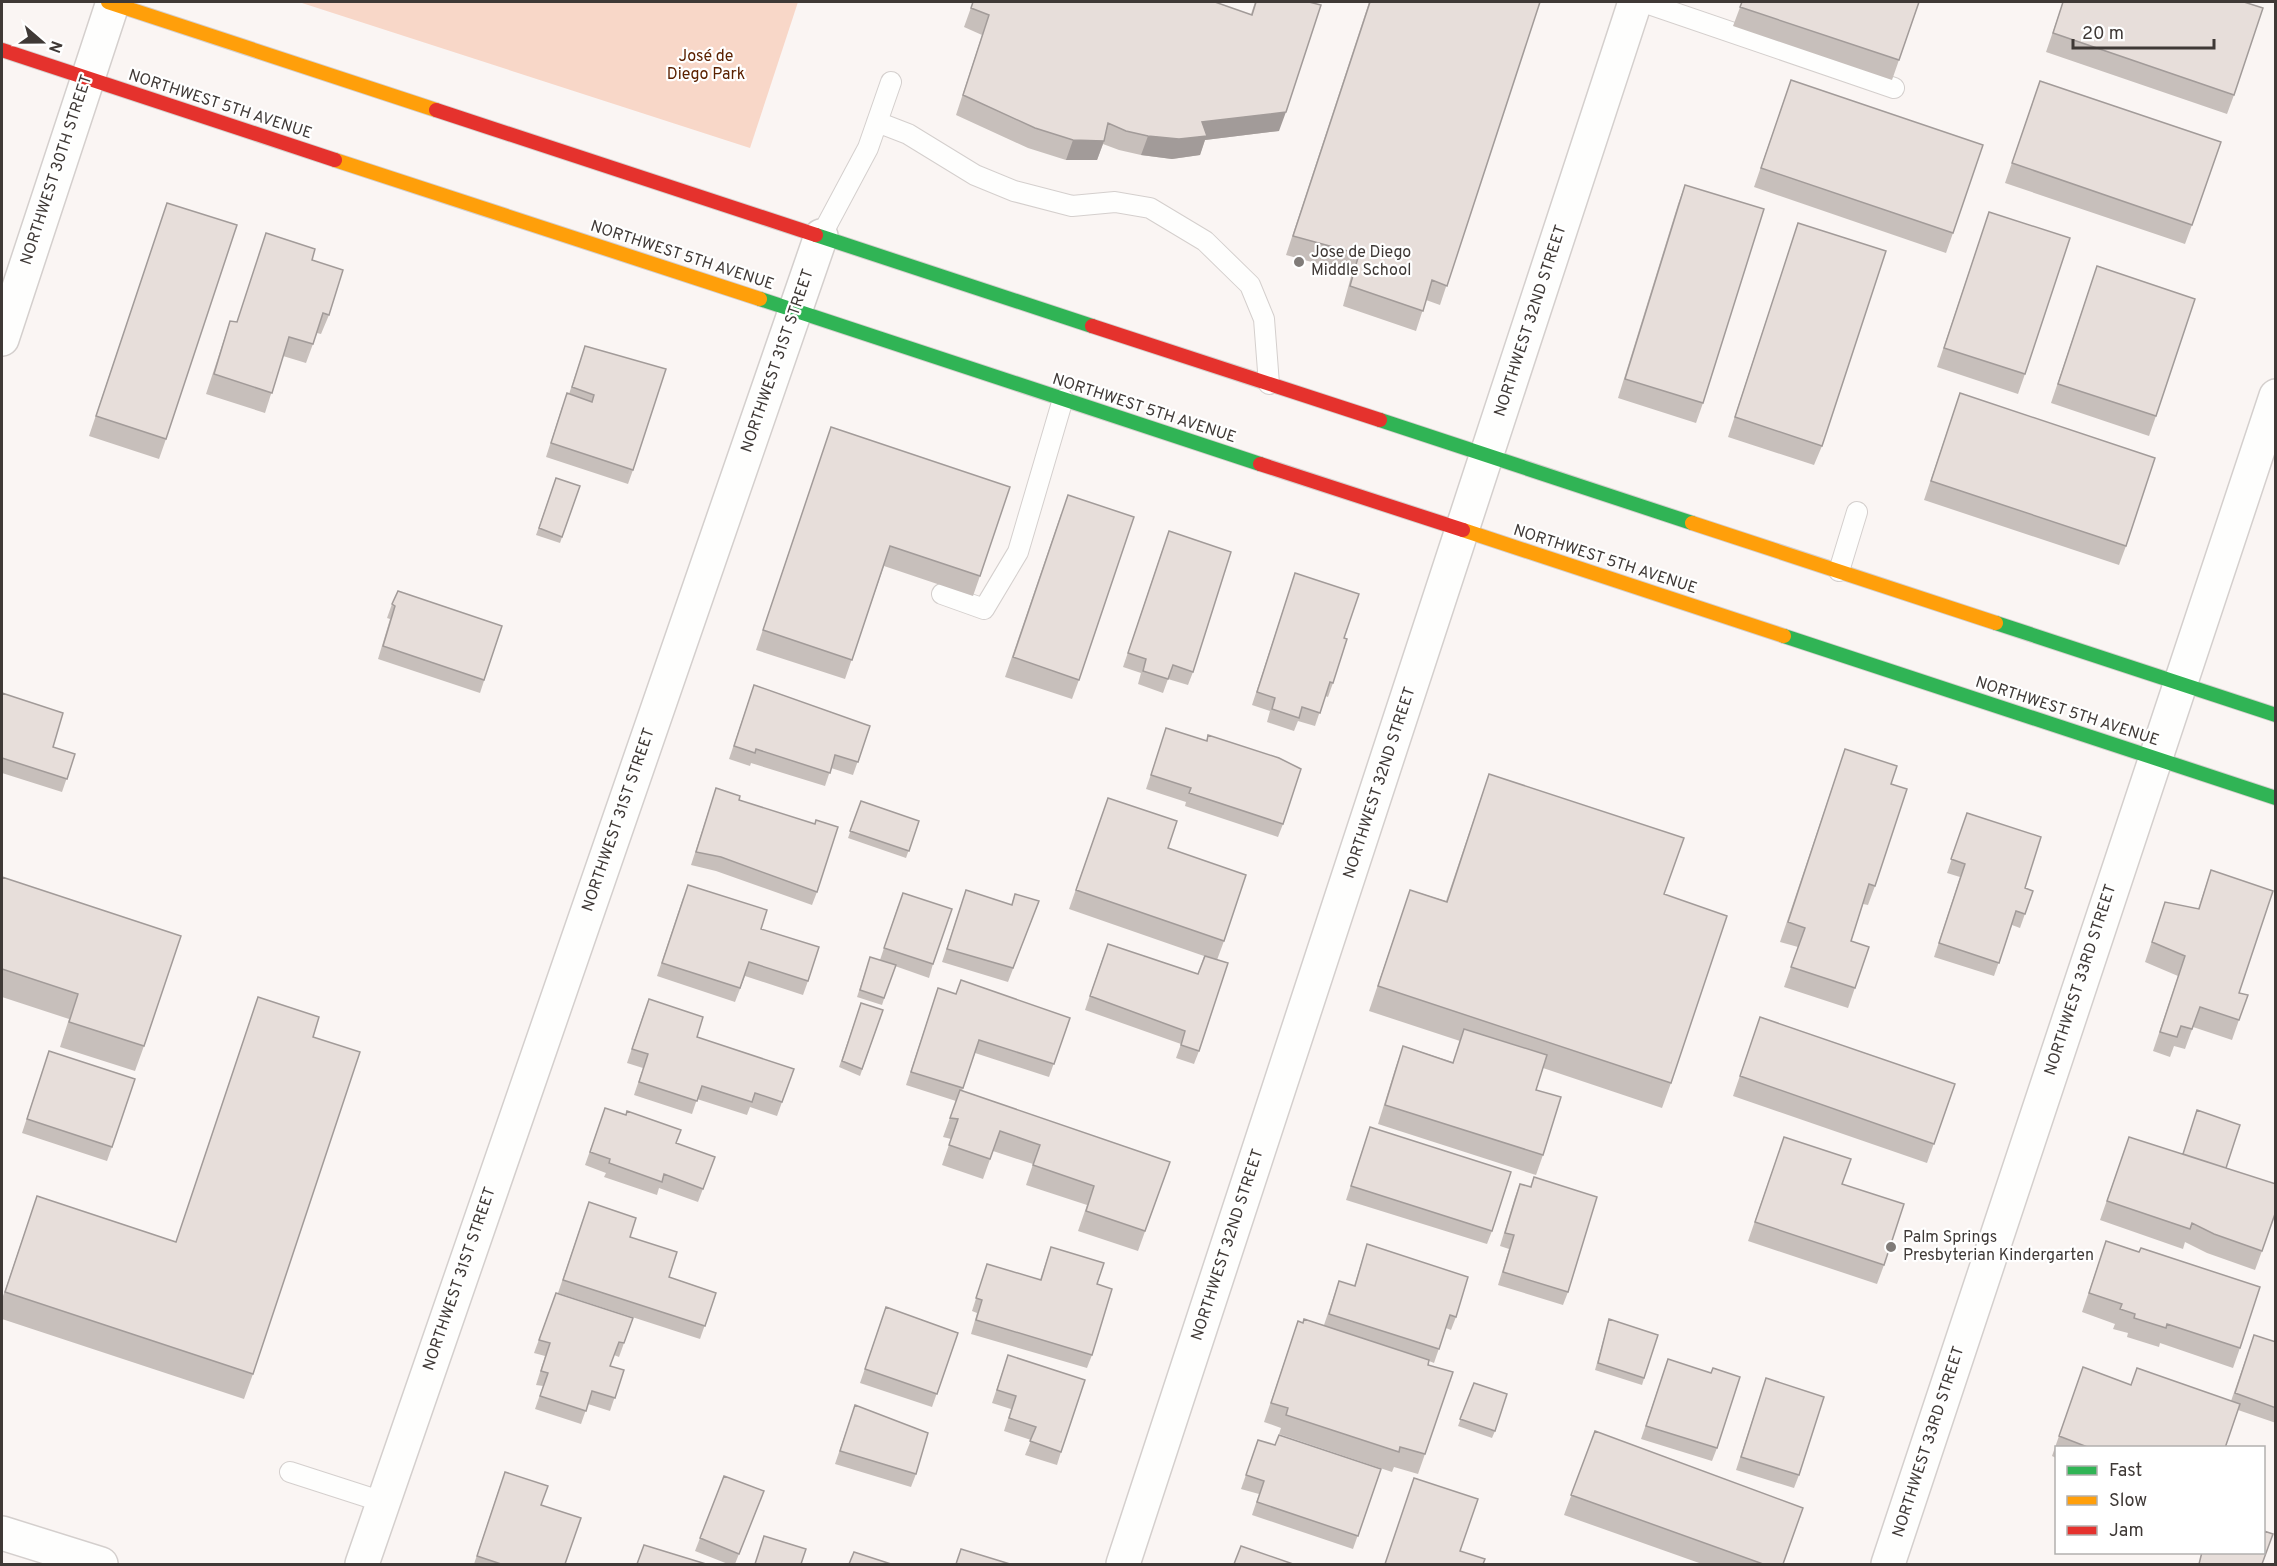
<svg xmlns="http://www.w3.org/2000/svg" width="2277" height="1566" font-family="Overpass,sans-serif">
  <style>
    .green { fill: #f8d7c8 }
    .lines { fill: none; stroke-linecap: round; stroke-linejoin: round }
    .lane-casing { stroke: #d4cfcd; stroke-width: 22 }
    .street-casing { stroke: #d4cfcd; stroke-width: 36 }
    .fast-casing { stroke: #d4cfcd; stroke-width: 16 }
    .slow-casing { stroke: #d4cfcd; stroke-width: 16 }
    .jam-casing { stroke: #d4cfcd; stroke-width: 16 }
    .lane { stroke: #fefefd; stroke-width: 20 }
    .street { stroke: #fefefd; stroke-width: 33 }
    .fast { stroke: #30b455; stroke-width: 14 }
    .slow { stroke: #ff9f0a; stroke-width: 14 }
    .jam { stroke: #e5322d; stroke-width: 14 }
    .wall { fill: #c7bfbb }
    .shaded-wall { fill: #a29b99 }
    .building { fill: #e7deda; stroke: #a29b99; stroke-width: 1.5 }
    .poi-dot { fill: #807b78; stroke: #fff; stroke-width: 2 }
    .labels { text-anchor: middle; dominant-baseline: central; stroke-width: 4.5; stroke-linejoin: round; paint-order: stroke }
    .park-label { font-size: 16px; fill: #5b2100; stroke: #fff }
    .street-label { font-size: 16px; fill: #3f3936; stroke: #fff }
    .poi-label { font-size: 16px; fill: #3f3936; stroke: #fff; text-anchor: start }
  </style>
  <rect width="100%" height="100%" fill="#faf5f3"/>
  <path class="green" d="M302,2H798L750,148L302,3Z"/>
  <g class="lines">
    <g class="lane-casing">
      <path id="lane" d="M1643,2L1894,88
        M877,122L908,134L975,175L1014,191L1072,206L1115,202L1150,208L1205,241L1250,285L1264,319L1269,384
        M821,236L868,148L891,82
        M1839,571L1857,512
        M942,594L984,609L1018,552L1063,399
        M290,1472L383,1502"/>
    </g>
    <g class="street-casing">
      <path id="street" d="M2,339L113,2
        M2,1533L101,1564
        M362,1564L821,236
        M1123,1564L1635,2
        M1888,1564L2276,396"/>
    </g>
    <g class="fast-casing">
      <path id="fast" d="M816,235L1092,326
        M760,299L1260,464
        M1380,420L1692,523
        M1996,623L2276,715
        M1784,636L2276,798"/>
    </g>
    <g class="slow-casing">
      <path id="slow" d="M108,2L436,110
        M335,160L760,299
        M1692,523L1996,623
        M1463,530L1784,636"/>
    </g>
    <g class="jam-casing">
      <path id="jam" d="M2,50L335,160
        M436,110L816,235
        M1092,326L1380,420
        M1260,464L1463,530"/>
    </g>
    <use href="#lane" class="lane"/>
    <use href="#street" class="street"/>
    <use href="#fast" class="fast"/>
    <use href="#slow" class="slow"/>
    <use href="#jam" class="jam"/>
  </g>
  <path class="wall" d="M973,2L1251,14L1255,2L1279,131L1205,140L1200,155L1172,159L1141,155L1119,150L1103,144L1097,160H1066L1028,148L956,115L982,35L964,27Z
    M1369,2H1540L1440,305L1426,300L1416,331L1343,306L1352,273L1286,255Z
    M1742,2L1899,60L1892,80L1733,26Z
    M2063,2H2244L2234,95L2227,114L2046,52Z
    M1791,80L1953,233L1946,253L1754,187Z
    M2033,101L2192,225L2185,244L2005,183Z
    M1685,185L1703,403L1696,423L1618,398L1678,204Z
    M167,203L166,439L159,459L89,436Z
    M1989,212L2025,374L2018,394L1937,367Z
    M1798,223L1822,446L1814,465L1728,437Z
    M266,233L312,260L329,315L321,334L317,333L306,363L283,356L265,413L206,394L230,321L237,322Z
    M2097,266L2156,416L2149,436L2051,403Z
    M585,346L633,470L628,484L546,457L562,407L569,394Z
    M1960,393L2126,546L2119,565L1924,500Z
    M831,427L980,576L973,596L884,566L845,679L756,650Z
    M556,478L580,486L560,543L536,535Z
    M1061,514L1079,680L1072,699L1005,677Z
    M1164,545L1193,672L1188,685L1168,679L1163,693L1138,684L1141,673L1123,667Z
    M1295,573L1344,638L1333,683L1328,697L1325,696L1315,726L1298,721L1294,731L1267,722L1270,711L1252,705Z
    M392,604L502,626L480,693L378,659L390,619L387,618Z
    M754,685L870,726L853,775L831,768L825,786L751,763L750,766L729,759Z
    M2,693L53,747L75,754L62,792L2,773Z
    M1208,735L1283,824L1278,837L1185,806L1186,802L1146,789L1162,741H1206Z
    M1845,749L1891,784L1875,886L1868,905L1863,904L1851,941L1869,947L1848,1008L1784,987L1798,947L1780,942Z
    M1489,774L1664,894L1671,1083L1662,1108L1543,1068L1536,1090L1543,1155L1536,1175L1378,1124L1396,1066L1403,1046L1453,1062L1460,1041L1369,1011L1410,890L1446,901Z
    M716,788L739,800L817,892L812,905L716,871L691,865Z
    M1108,798L1168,848L1224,941L1217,960L1199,1051L1194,1064L1176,1058L1181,1044L1085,1010L1103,957L1198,974L1204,956L1069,909Z
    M861,801L919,821L906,858L848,838Z
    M1967,813L2025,888L2033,891L2020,928L2012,925L1994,976L1934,957L1960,877L1947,873Z
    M2211,870L2239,993V1020L2232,1040L2193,1027L2185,1049L2174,1046L2170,1057L2153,1051L2178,976L2145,962L2165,902L2198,909Z
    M2,877L144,1046L135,1071L60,1047L69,1019L2,997Z
    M966,890L1011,905L1015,894L1039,901L1008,982L942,962Z
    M683,898L761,929L808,981L803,995L745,976L735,1002L657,976Z
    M898,906L933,964L929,978L895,966L882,1005L857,997L870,957L880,960Z
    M938,988L956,994L1070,1018L1049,1077L975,1053L962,1091L1170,1162L1138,1251L1078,1231L1087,1205L1026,1185L1033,1164L993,1151L983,1179L942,1165L951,1139L943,1137L956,1101L906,1085Z
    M258,997L313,1037L253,1374L244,1399L2,1319V1299L37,1196L176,1242Z
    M861,1003L883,1010L860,1076L839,1067Z
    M644,1012L697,1037L794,1069L777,1116L750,1107L747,1115L697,1099L692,1114L634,1095L643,1068L627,1063Z
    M1760,1017L1955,1084L1927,1163L1733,1096Z
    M49,1051L112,1147L107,1161L22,1133Z
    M605,1108L676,1143L715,1157L698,1202L659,1188L657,1195L604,1177L606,1173L585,1165Z
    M1370,1127L1492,1231L1487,1244L1346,1200Z
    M1784,1137L1884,1265L1877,1284L1748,1241Z
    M2129,1137L2226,1168L2262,1251L2255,1270L2207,1253L2185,1242L2183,1249L2100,1220Z
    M1534,1177L1568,1292L1563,1305L1498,1285L1509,1249L1500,1246L1515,1197L1520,1184L1530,1187Z
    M584,1216L669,1277L716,1293L700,1339L558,1293Z
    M2106,1241L2240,1348L2233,1368L2160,1343L2159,1347L2127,1337L2128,1333L2113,1329L2115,1324L2082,1312Z
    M1367,1244L1456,1317L1451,1330L1446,1328L1434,1363L1429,1361L1425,1454L1418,1474L1394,1467L1392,1472L1279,1434L1281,1428L1264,1422L1298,1321L1303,1323L1324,1325L1339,1281L1354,1286Z
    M1051,1247L1097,1284L1092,1355L1087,1368L971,1334L977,1313L972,1311L987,1264L1040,1280Z
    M556,1293L633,1318L619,1357L614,1355L610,1366L624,1370L610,1411L588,1404L581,1424L535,1409L543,1386L536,1385L545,1356L534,1353Z
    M886,1307L958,1333L932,1407L860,1383Z
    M1609,1319L1658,1335L1642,1385L1595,1370Z
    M2254,1335L2276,1342V1423L2238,1410L2225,1448H2056V1458L2052,1456L2083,1367L2131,1385L2231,1401Z
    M1008,1355L1061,1452L1057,1465L1025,1455L1031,1440L1004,1431L1011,1409L992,1403Z
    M1668,1359L1717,1448L1712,1461L1641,1439Z
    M1766,1378L1799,1475L1794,1488L1736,1470Z
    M1474,1383L1495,1431L1492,1438L1458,1426Z
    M855,1405L916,1474L911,1487L835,1464Z
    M1595,1431L1783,1564H1702L1564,1515Z
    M1258,1440L1275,1445L1381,1469L1353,1549L1252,1515L1259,1494L1241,1489Z
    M724,1476L764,1491L735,1564H728L695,1551Z
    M500,1486L541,1505L565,1564H474Z"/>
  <path class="shaded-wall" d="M1286,112L1279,131L1205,140L1200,155L1172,159L1141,155L1148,136L1202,122Z
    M1073,140L1104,141L1097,160H1066Z"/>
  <path class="building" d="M973,2H1215L1252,15L1256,2H1309L1321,5L1286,112L1202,122L1207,136L1179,139L1148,136L1126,131L1108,123L1104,141L1073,140L1035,128L963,95L989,15L971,8Z
    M1370,2H1540L1447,286L1432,280L1423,311L1350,286L1359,254L1293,236Z
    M1742,2H1919L1899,60L1740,7Z
    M2063,2H2244L2263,8L2234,95L2053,33Z
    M1791,80L1983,145L1953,233L1761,168Z
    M2040,81L2221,142L2192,225L2012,163Z
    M1685,185L1764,209L1703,403L1625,379Z
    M167,203L237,225L166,439L96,416Z
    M1989,212L2070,238L2025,374L1944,348Z
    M1798,223L1886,251L1822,446L1735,417Z
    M266,233L315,249L312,260L343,270L329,315L323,313L313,344L289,337L272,393L214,374L230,321L237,322Z
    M2097,266L2195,299L2156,416L2058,384Z
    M585,346L666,369L633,470L551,443L567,393L592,402L594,395L572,387Z
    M1960,393L2155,458L2126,546L1931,481Z
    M831,427L1010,487L980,576L890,546L852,660L763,630Z
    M556,478L580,486L562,537L539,528Z
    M1068,495L1134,517L1079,680L1013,657Z
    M1169,531L1231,552L1193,672L1173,665L1168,679L1143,671L1146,659L1128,653Z
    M1295,573L1359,594L1344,638L1347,639L1333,683L1330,682L1320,713L1302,707L1299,718L1272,709L1275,698L1257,692Z
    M398,591L502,626L484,680L383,646L395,606L392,604Z
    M754,685L870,726L858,762L835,755L830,773L756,749L755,753L734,746Z
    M2,693L63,713L53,747L75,754L67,779L2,758Z
    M1166,728L1207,741L1208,735L1279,758L1301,769L1283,824L1189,793L1191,788L1151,775Z
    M1845,749L1897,766L1891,784L1907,789L1875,886L1869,884L1851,941L1869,947L1855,988L1791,967L1805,928L1788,922Z
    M1489,774L1684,838L1664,894L1727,916L1671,1083L1378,986L1410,890L1447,902Z
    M716,788L740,796L739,800L815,824L816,820L838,827L817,892L721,857L696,852Z
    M1108,798L1177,821L1168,848L1246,875L1224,941L1076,890Z
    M861,801L919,821L909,851L850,831Z
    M1967,813L2041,837L2025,888L2033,891L2025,914L2016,911L1999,963L1939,943L1965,864L1951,859Z
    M2211,870L2273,891L2239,993L2248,995L2239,1020L2200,1007L2192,1029L2181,1026L2177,1037L2160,1032L2185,956L2152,942L2165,902L2199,909Z
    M2,877L181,936L144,1046L69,1022L78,994L2,969Z
    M688,885L767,910L761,929L819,947L808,981L749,962L740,988L662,963Z
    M966,890L1012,905L1015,894L1039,901L1013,968L947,949Z
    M903,893L952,909L933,964L884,948Z
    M1108,944L1198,974L1205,956L1228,963L1199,1051L1181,1045L1185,1031L1090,996Z
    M870,957L896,965L884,998L860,990Z
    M961,980L1070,1018L1054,1064L979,1040L963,1088L911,1072L938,988L956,994Z
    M258,997L319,1017L313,1037L360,1052L253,1374L5,1292L37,1196L176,1242Z
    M649,999L703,1017L697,1037L794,1069L782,1102L755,1093L752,1102L702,1086L697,1101L639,1082L648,1054L632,1049Z
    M861,1003L883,1010L862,1069L842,1061Z
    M1760,1017L1955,1084L1934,1144L1740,1076Z
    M1464,1029L1547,1055L1536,1090L1561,1097L1543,1155L1385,1105L1403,1046L1453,1063Z
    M49,1051L135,1079L112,1147L27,1119Z
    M960,1090L1170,1162L1145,1231L1086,1211L1094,1186L1033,1165L1040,1145L1000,1131L990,1159L949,1145L958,1119L950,1118Z
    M605,1108L626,1115L627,1111L681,1130L676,1143L715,1157L703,1189L664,1174L662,1182L609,1163L610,1159L590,1152Z
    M2197,1110L2240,1125L2226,1168L2183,1154Z
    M1370,1127L1511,1172L1492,1231L1351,1186Z
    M1784,1137L1851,1159L1842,1184L1904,1204L1884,1265L1755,1222Z
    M2129,1137L2276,1184V1211L2262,1251L2214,1234L2192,1223L2190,1229L2107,1201Z
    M1534,1177L1597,1197L1568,1292L1503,1272L1514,1235L1505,1233L1520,1184L1531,1187Z
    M589,1202L636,1218L630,1237L677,1252L669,1277L716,1293L705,1326L563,1280Z
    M2106,1241L2139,1252L2141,1248L2260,1287L2240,1348L2167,1324L2166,1328L2134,1318L2135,1314L2120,1309L2122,1304L2089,1293Z
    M1367,1244L1468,1277L1456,1317L1450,1315L1439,1349L1329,1314L1339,1281L1355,1286Z
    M1051,1247L1104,1263L1097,1284L1112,1289L1092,1355L976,1320L982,1300L976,1298L987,1264L1041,1280Z
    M556,1293L633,1318L624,1343L619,1342L610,1366L624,1370L615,1398L592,1391L586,1411L540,1396L548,1373L541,1371L550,1343L539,1340Z
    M886,1307L958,1333L937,1394L865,1369Z
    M1304,1319L1429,1360L1428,1365L1453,1372L1425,1454L1400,1447L1399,1452L1286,1415L1288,1408L1271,1403L1298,1321L1303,1323Z
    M1609,1319L1658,1335L1644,1378L1598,1363Z
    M2254,1335L2276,1342V1408L2235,1393Z
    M1008,1355L1085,1380L1061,1452L1030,1441L1036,1427L1009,1418L1016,1396L997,1390Z
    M1668,1359L1711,1373L1713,1368L1740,1377L1717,1448L1646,1426Z
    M2083,1367L2131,1385L2137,1368L2240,1404L2225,1448H2090L2059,1436Z
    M1766,1378L1824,1397L1799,1475L1741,1457Z
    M1474,1383L1507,1394L1495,1431L1460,1419Z
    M855,1405L928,1433L916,1474L840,1451Z
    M1595,1431L1803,1508L1783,1564H1763L1571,1495Z
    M1279,1435L1381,1469L1358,1536L1257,1502L1264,1481L1246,1475L1258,1440L1275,1445Z
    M505,1472L548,1486L541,1505L581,1518L565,1564H501L477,1556Z
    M724,1476L764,1491L739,1554L700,1538Z
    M1414,1478L1478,1499L1460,1551L1485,1559L1483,1564H1385Z
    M2264,1531L2273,1534L2262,1564H2199L2202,1552H2264Z
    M764,1536L806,1549L801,1564H755Z
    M644,1545L706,1564H637Z
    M1241,1546L1293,1564H1234Z
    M961,1549L1010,1564H956Z
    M854,1552L891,1564H849Z"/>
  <g class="poi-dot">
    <circle cx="1299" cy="262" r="6"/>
    <circle cx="1891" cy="1247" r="6"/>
  </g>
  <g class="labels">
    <g class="park-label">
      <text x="706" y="57">José de<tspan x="706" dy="18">Diego Park</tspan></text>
    </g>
    <g class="street-label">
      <text transform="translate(220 105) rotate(18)">NORTHWEST 5TH AVENUE</text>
      <text transform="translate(57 170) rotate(-72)">NORTHWEST 30TH STREET</text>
      <text transform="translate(682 256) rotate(18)">NORTHWEST 5TH AVENUE</text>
      <text transform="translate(1531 321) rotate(-72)">NORTHWEST 32ND STREET</text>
      <text transform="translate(778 361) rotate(-71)">NORTHWEST 31ST STREET</text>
      <text transform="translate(1144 409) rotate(18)">NORTHWEST 5TH AVENUE</text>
      <text transform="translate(1605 560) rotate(18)">NORTHWEST 5TH AVENUE</text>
      <text transform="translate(2067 712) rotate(18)">NORTHWEST 5TH AVENUE</text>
      <text transform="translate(1380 783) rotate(-72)">NORTHWEST 32ND STREET</text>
      <text transform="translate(619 820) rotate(-71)">NORTHWEST 31ST STREET</text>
      <text transform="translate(2081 980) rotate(-72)">NORTHWEST 33RD STREET</text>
      <text transform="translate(1228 1245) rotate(-72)">NORTHWEST 32ND STREET</text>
      <text transform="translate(460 1279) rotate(-71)">NORTHWEST 31ST STREET</text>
      <text transform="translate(1929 1442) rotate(-72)">NORTHWEST 33RD STREET</text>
    </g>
    <g class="poi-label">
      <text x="1311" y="253">Jose de Diego<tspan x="1311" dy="18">Middle School</tspan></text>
      <text x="1903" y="1238">Palm Springs<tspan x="1903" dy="18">Presbyterian Kindergarten</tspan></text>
    </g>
  </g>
  <rect width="2277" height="1566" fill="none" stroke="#3f3936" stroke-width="6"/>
  <rect x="2055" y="1446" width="210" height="108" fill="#ffffff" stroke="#b2b0af" stroke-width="1.5"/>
  <rect x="2067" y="1466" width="30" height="9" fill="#30b455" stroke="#b2b0af" stroke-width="1.5"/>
  <text x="2109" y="1476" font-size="18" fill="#3f3936">Fast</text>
  <rect x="2067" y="1496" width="30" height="9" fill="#ff9f0a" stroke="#b2b0af" stroke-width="1.5"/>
  <text x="2109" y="1506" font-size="18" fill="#3f3936">Slow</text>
  <rect x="2067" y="1526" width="30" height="9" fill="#e5322d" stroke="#b2b0af" stroke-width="1.5"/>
  <text x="2109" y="1536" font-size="18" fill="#3f3936">Jam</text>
  <g transform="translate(42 42) rotate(110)" stroke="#ffffff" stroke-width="4.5" paint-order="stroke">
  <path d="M0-4.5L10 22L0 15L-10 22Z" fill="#3f3936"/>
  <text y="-9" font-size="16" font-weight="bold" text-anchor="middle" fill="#3f3936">N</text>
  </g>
  <path d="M2073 39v9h141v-9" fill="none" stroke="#3f3936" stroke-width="3"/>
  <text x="2082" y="39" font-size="18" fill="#3f3936" stroke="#ffffff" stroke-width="4.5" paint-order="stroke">20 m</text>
</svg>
